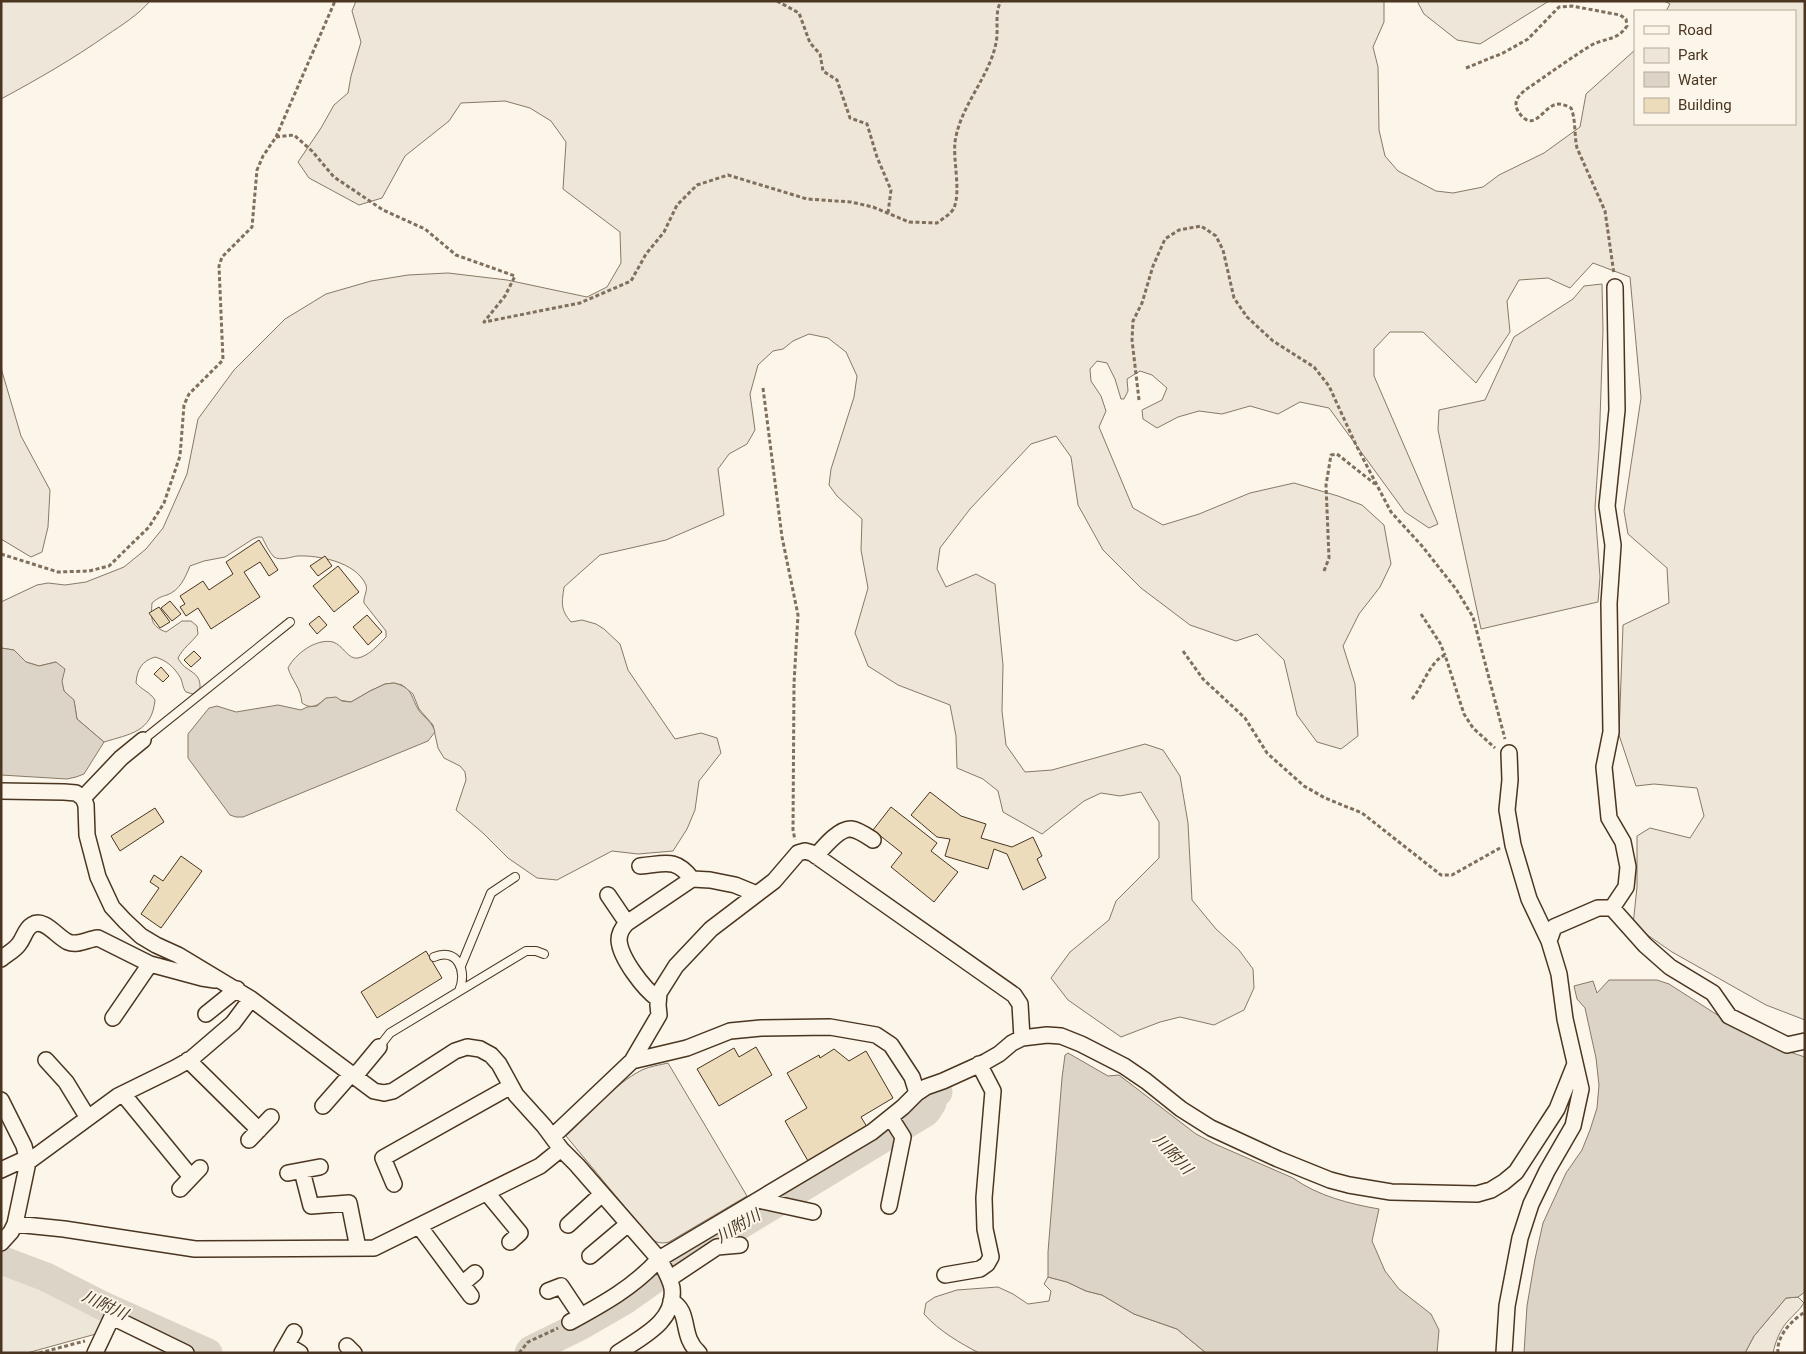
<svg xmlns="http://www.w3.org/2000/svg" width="1806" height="1354" font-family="Roboto,'Noto Sans JP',sans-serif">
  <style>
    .green { fill: #ede6d9; stroke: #887966 }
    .parking { fill: #ede7d9; stroke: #887966 }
    .water { fill: #dcd4c6; stroke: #887966 }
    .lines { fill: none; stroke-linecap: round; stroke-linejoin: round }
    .river { stroke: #dcd4c6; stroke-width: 29 }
    .building { fill: #ecdcbc; stroke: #4a3520 }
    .lane-casing { stroke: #4a3520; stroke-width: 10 }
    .street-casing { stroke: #4a3520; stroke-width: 18 }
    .path { stroke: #7f6f5c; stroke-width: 3; stroke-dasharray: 4 2.5; stroke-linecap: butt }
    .lane { stroke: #fbf6e9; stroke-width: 8 }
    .street { stroke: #fbf6e9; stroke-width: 15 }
    .labels { text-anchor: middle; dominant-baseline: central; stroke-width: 4; stroke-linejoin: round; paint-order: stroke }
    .water-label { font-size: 16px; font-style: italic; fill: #4a3520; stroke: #fbf6e9 }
  </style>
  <rect width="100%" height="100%" fill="#fbf6e9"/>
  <path class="green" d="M1,1H150C138,15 122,25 107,35C73,59 38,79 1,99Z
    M356,1H1384V22L1373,47L1378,67L1379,130L1385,156L1398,171L1436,191L1453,193L1483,187L1499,175L1544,153L1580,127L1586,94L1635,50V124H1795V11H1666L1670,4L1664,1H1805V1020L1766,1005L1672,952L1633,925L1637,887V836L1650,828L1690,838L1704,816L1697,788L1654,784L1636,786L1619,735L1623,625L1669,603L1667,568L1628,534L1624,511L1641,398L1630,277L1593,263L1570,288L1548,278L1519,280L1507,301L1510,332L1476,383L1423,332H1390L1374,349V376L1438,524L1429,528L1405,512L1329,408L1300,402L1278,414L1250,406L1222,414L1199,411L1178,417L1157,428L1143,419L1142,410L1162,400L1167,388L1152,375L1140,371L1127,379L1128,391L1124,399H1121L1115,379L1107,363L1097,361L1090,369L1091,381L1101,396L1106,411L1099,427L1133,508L1163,525L1199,514L1250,493L1294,483L1338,496L1362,505L1384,525L1391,564L1380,587L1359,614L1343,646L1355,684L1358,736L1341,749L1317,742L1297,715L1284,660L1257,634L1236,641L1190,625L1141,588L1103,550L1078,505L1071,457L1056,436L1031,444L970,509L940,548L937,569L946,587L976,574L995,584L1003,665L1002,711L1006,745L1025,772L1052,770L1145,744L1163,750L1180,776L1188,823L1192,900L1216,929L1239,950L1253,969L1254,988L1244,1010L1214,1025L1180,1017L1160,1022L1121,1037L1068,1000L1051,978L1070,952L1109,920L1116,901L1159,858V822L1141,792L1120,796L1101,793L1084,801L1042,834L1003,812L998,791L983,779L957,768L956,736L950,705L898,685L868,666L855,633L868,588L861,550L862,519L837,496L829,485L831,469L854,397L857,376L846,352L828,338L809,334L793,341L783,349L773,351L758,365L750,394L755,430L747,444L729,454L718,469L724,515L666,540L600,555L564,587C562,603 560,609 571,622L582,620L596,624L604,629L620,644L628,670L675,739L701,733L717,738L721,753L699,781L695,810L687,829L673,851L638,854L612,851L557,880L537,878L508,858L483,833L456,810L466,780L465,772L460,766L444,758L438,748L433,725L419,709L413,694L402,685L394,683L385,684L370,691L351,702L326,698C318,705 312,710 302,703C301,688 292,681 288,668C295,654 316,638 333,642C343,645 348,660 358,658C369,656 379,644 386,637V631L364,603C363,597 368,591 366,585C356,562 319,555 297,556C291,557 280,561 274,557C269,552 265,543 262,537H258L253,539L225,557L204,561L190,566C185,578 180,590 167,595C160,597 158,598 152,603C151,618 150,626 166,632L182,621H191L197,626L198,634C191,643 183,648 178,658C185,673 201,670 200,688L193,694L186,692C182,687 183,682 180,677C174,667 166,660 155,657C142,661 137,669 136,683C142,690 150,692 155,700C152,732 130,734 104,742L77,719L74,701L64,691L56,662L39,666L26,662L14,650L1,648V602L37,585L48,583L65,585L86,582L124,567L146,549L163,528L187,474L198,419L234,370L285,319L326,294L371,281L408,275L448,273L507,280L587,297L607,287L621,263L620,232L563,189L566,142L551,121L530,108L505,101L461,103L449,121L405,156L382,198L359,205L309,178L298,162L321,128L334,105L348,93L351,76L361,42L352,11Z
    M1417,1H1549L1480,44L1457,40L1424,14Z
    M1602,284L1603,330L1599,449L1595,508L1600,577L1598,602L1481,629L1438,430L1439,410L1485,400L1514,337L1573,299L1584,286Z
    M1,368L21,436L50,490L48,527L42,552L31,557L1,539Z
    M668,1063L747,1196L669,1242C661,1244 655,1243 649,1236L566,1136C589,1115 614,1084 642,1070C650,1066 660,1065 668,1063Z
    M1048,1277L1067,1282L1086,1291L1102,1295L1134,1314L1177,1329L1206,1353H979C960,1343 939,1331 924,1314L926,1303L935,1297L957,1290L998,1287L1013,1294L1028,1304L1049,1301L1051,1291L1044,1284Z
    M1798,1297L1804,1303C1799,1311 1793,1315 1787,1322C1780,1330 1775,1343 1773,1353H1745L1754,1336L1786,1298Z"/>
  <path class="parking" d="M1,1273L22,1279L105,1316L96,1334L27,1353H1Z"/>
  <path class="water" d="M1,648L14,650L26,662L39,666L56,662L65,669L62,681L64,691L74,700L77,719L104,742L84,774L76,777L67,779L1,775Z
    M394,683C413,688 410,695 418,709C424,718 432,721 435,732L428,741L243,817H236L230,815L188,758V734L209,708L217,706L236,712L278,705L301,710L307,707L317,706L326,698L336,697L342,701L351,702L370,691L385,684Z
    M1609,980H1657L1669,984L1730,1023L1777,1048L1805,1057V1292L1798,1297L1786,1298L1754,1336L1745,1353H1524L1527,1306L1535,1259L1543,1223L1566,1173L1582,1150L1590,1130L1597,1108L1599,1085L1596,1058L1585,1008L1577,999L1574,986L1593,981L1597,993Z
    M1068,1053L1108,1076L1119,1075L1196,1134L1215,1144L1293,1178C1318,1196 1350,1204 1379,1209L1372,1241L1385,1271L1399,1289L1431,1314L1439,1330L1437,1353H1206L1177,1329L1134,1314L1102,1295L1086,1291L1067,1282L1048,1277V1252L1062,1078L1065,1055Z"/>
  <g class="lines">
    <path class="river" d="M1,1260L46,1277L101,1305L208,1353
      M529,1353L531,1350L580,1326L625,1300L677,1263L926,1112L932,1103L933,1095L938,1092"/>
  </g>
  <path class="building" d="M259,540L278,570L269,576L260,562L244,572L260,597L211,629L198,608L186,616L180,607L185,604L180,596L203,581L209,590L233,574L226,562Z
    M325,556L332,566L318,576L310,566Z
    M338,566L359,592L334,612L313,586Z
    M170,601L181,614L172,621L161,608Z
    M159,607L170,622L160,628L149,613Z
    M367,615L382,632L368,645L353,627Z
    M319,616L327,625L317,634L309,624Z
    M194,651L201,658L191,667L184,660Z
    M161,667L169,676L163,682L154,674Z
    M930,792L961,816L986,824L981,838L1012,847L1033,837L1042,856L1037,859L1046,878L1023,890L1007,854L994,849L988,869L945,856L950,839L937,837L911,815Z
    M891,807L937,843L931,851L958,872L934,902L891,867L902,853L873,830Z
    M155,808L164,822L120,851L111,836Z
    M181,856L202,871L161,928L141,914L159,888L150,882L154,875L163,881Z
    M426,951L442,978L377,1018L361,992Z
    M756,1047L772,1075L719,1106L697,1069L734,1048L739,1057Z
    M834,1049L849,1061L866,1051L893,1098L861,1117L867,1127L808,1161L785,1121L807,1108L787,1073L819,1055L820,1058Z"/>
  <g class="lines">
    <g class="lane-casing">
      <path id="lane" d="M143,740L290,622
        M434,957C457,947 468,971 459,991
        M461,966L491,893L515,877
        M379,1047L390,1033L526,951H536L544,954"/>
    </g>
    <g class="street-casing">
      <path id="street" d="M1509,753L1510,780L1507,810L1513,845L1529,899L1549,941
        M1,791L64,792L76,793L83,798L86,805L87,835L98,877L112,907L125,921L141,936L156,945L178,955L251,999L374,1091L384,1093L393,1091L455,1051L467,1047L480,1049L491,1055L499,1064L516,1095L544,1126L561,1149L577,1165L659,1259C664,1268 670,1278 672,1288C676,1322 641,1337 618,1353
        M83,798L121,758L143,740
        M816,856C823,848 839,828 851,829C859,830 867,836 873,840
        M640,866C665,864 675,857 692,879
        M608,895L627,923
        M1612,908L1626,887L1628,867L1623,842L1609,818L1604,767L1611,732L1609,603L1613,545L1607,506L1617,410L1615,287
        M1,959C7,954 15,950 19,944C24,938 25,929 32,925C44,917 57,937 68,942C77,946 88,939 98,938L150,964L202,978L215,980
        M658,999C644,989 620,958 619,940C619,933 622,928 627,923L692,879L710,880L735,885L757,894
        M206,1014L237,989
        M113,1018L150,964
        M46,1060L66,1082L88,1118
        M188,1060L259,1130
        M632,1061L687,1048L730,1031L761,1028L830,1027L876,1035L891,1045L912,1077L917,1093
        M355,1076L379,1047
        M123,1094L191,1177
        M1,1100L24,1146L28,1162
        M323,1106L352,1073
        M552,1137L632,1061L659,1015L658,1005L659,993L676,966L711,929L774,881L798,853L805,851L812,853L1014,995L1020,1004L1022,1038
        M249,1140L271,1117
        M1,1170L27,1158
        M302,1171L311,1206L349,1203L358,1248
        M288,1173L320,1167
        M394,1184L383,1158L511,1086
        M180,1189L200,1168
        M487,1193L520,1233L510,1242
        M758,1200L813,1212
        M889,1206L903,1137L891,1118
        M15,1224L64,1229L195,1249L374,1248L540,1166L561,1149
        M568,1225L602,1194
        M419,1226L471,1296
        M1,1243L11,1232L15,1224L28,1162L118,1096L175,1068L191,1059L233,1023L251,999
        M590,1256L628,1224
        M945,1275L980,1269L987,1264L991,1257L985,1229L984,1198L993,1091L979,1064
        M669,1279L717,1247L740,1245
        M462,1284L475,1273
        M548,1291L561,1286L581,1316
        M671,1301C692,1312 679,1335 699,1353
        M570,1322C603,1304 634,1287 659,1259L872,1132L903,1107L917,1093L926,1087L943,1081L985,1062L999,1054L1012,1043L1022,1038L1047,1035L1061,1036L1081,1044L1124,1066L1146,1081L1181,1109L1211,1128L1278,1159L1330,1180L1349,1185L1391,1192L1477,1194L1491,1190L1504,1182L1516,1172L1557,1109L1575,1064
        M287,1345L300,1353
        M347,1346L354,1353
        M95,1353L112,1317L186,1353
        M282,1353L294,1332
        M1504,1353L1507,1306L1520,1238L1531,1204L1547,1171L1573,1126L1581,1089L1565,1019L1559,974L1549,941L1554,927L1598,908H1612L1645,945L1670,967L1713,993L1729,1016L1787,1045L1805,1041"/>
    </g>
    <path class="path" d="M777,1L799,13L810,43L820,54L823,71L837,80L850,118L867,124L877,157L891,190L888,213
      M1466,68L1503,53L1528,39L1559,7L1572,6L1620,15L1626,19L1627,26C1616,42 1605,37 1590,46C1569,59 1549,74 1528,88C1524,91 1520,94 1517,99C1515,104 1516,109 1520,114C1533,131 1542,111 1552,106C1558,102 1565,105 1571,108C1576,120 1574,134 1577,148L1605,211L1614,274
      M276,137L294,135L312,151L334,177L383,210L425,229L456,255L515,276L505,296L484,322L580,303L631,281L646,254L664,232L677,205L697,185L728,175L807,199L851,202L873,207L909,222L937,223C942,219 951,214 954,208C961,190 953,162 955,142C960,106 989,78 996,43C999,29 994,14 1001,1
      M763,388L782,537L798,615L794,683L793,830L795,840
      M1139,400L1132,340L1133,321L1142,303L1153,266L1165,239L1179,230L1201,226L1216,236L1223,250L1234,298L1247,317L1273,341L1314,367L1329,386L1356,445L1391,512L1422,546L1456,589L1473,617L1505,739
      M1,554L58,572L89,571L109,566L149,527L164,503L180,456L184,405L189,394L223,360L219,266L222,257L252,227L257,170L263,156L276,137L335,1
      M1324,571L1329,558L1326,485L1331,455L1337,454L1375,484
      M1421,614L1440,643L1445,655
      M1183,651L1203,679L1245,718L1267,753L1304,786L1325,798L1362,813L1441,875H1452L1500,848
      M1412,699C1423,686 1430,661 1445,655L1464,714L1473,728L1495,748
      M39,1353L85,1341
      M519,1353L528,1342L558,1328
      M1778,1353C1776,1336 1792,1320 1805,1312"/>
    <use href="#lane" class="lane"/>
    <use href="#street" class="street"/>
  </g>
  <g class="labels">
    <g class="water-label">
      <text transform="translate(1173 1154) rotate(47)">川附川</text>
      <text transform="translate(738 1226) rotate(-31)">川附川</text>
      <text transform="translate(105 1305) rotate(25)">川附川</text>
    </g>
  </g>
  <rect width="1806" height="1354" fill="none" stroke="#4a3520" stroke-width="5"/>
  <rect x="1634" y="10" width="162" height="115" fill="#fbf6e9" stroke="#b4a999"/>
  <rect x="1644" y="26" width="25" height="8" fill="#fbf6e9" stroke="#b4a999"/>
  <text x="1678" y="35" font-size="15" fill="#4a3520">Road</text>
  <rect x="1644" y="48" width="25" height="15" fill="#ede6d9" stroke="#b4a999"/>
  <text x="1678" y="60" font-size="15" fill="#4a3520">Park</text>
  <rect x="1644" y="72" width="25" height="15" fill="#dcd4c6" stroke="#b4a999"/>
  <text x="1678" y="85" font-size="15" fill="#4a3520">Water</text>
  <rect x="1644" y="98" width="25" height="15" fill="#ecdcbc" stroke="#b4a999"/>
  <text x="1678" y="110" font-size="15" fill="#4a3520">Building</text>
</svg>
